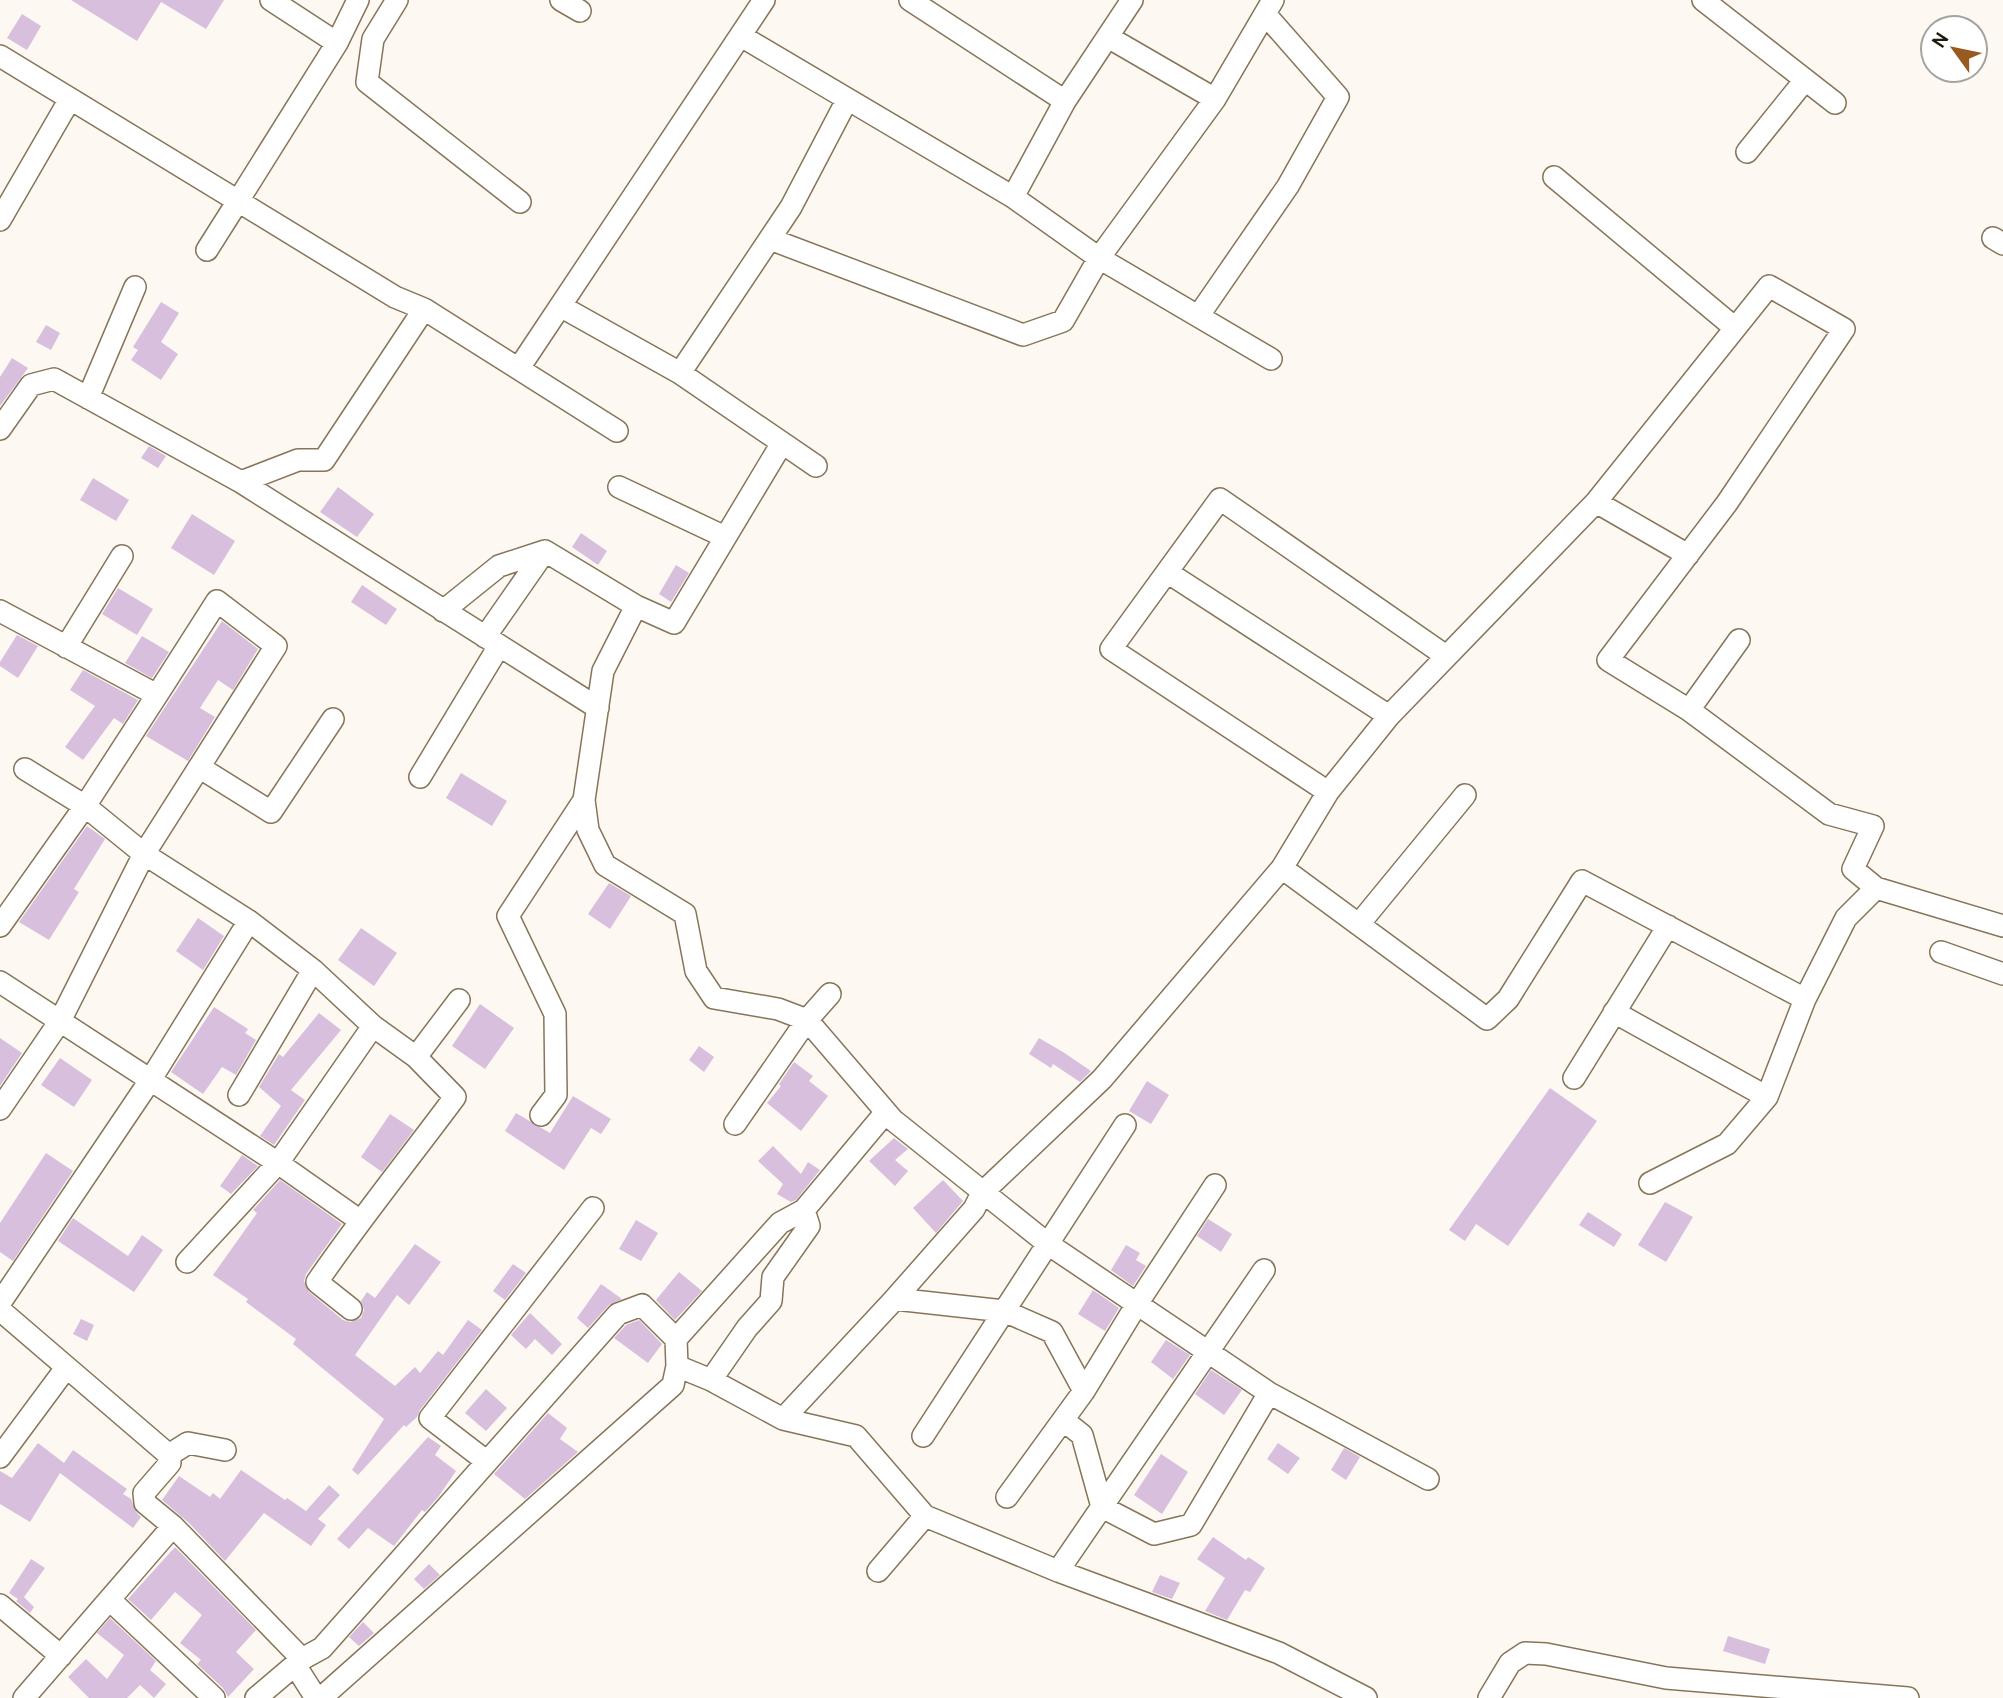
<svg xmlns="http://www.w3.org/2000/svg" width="2003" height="1698" font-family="Cabin,sans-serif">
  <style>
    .building { fill: #d7bfdd }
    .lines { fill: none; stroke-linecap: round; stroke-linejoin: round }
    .street-casing { stroke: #867558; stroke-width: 24 }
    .street { stroke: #fff; stroke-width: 21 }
  </style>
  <rect width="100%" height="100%" fill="#fdf9f2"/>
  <path class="building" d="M71,0H224L206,29L161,2L137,41Z
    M22,14L41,26L27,50L7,38Z
    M161,302L179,313L161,342L178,354L161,380L131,360L138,350L133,347Z
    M46,325L60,333L51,350L36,342Z
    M12,358L28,368L0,406V377Z
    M149,446L166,456L158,468L141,458Z
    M93,478L129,500L116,521L80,500Z
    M338,487L374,514L357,537L320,512Z
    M192,514L235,541L214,575L171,548Z
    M581,533L607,551L598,565L572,547Z
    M676,565L689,573L671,602L659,594Z
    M362,585L397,609L386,625L351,602Z
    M118,588L153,609L137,635L102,614Z
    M222,621L258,649L233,690L218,680L200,708L215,717L188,761L146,736Z
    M17,635L38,646L18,678L0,666V662Z
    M142,636L169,652L152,678L125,663Z
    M83,670L138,700L123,724L114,718L83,760L65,747L95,706L70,690Z
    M461,773L507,801L492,826L446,798Z
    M87,826L105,839L74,889L79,892L49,940L19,922Z
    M609,883L631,896L610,929L588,914Z
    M198,918L224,936L203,970L176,951Z
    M361,928L397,953L374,986L338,960Z
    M480,1004L514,1028L485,1069L452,1046Z
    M214,1007L248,1029L245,1033L256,1040L236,1075L222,1067L203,1094L171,1072Z
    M319,1013L341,1030L291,1090L305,1100L274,1145L260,1136L281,1106L259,1087L279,1054L283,1057Z
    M0,1038L22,1053L0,1086Z
    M1039,1038L1063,1052L1091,1071L1080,1082L1053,1064L1051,1068L1029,1054Z
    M699,1046L714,1057L704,1072L689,1060Z
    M60,1058L92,1080L74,1107L41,1085Z
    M794,1062L813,1076L809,1081L828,1096L801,1131L767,1103L781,1086L779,1084Z
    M1147,1081L1169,1095L1151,1124L1129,1111Z
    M1550,1088L1597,1121L1508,1246L1476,1224L1465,1241L1449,1230Z
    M573,1096L611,1119L601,1134L591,1128L564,1170L505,1131L516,1113L550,1133Z
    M390,1114L414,1130L382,1172L361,1157Z
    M894,1138L908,1149L895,1160L908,1171L895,1186L869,1161Z
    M773,1146L801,1174L808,1162L820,1170L796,1200L791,1202L777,1194L783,1184L758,1161Z
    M46,1153L73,1171L13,1261L0,1252V1223Z
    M242,1155L258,1166L231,1194L220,1186Z
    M280,1180L342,1224L306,1274L304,1281L309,1292L343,1320L350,1322L361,1318L364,1310L361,1301L367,1292L375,1298L415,1244L441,1262L409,1305L397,1295L355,1355L395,1386L415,1367L420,1373L438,1351L443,1355L468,1320L482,1330L420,1410L417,1417L406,1427L404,1425L358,1475L352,1470L384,1419L293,1344L296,1339L246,1302L248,1299L213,1275L257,1213L253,1210Z
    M943,1180L963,1201L936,1233L913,1208Z
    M1665,1202L1693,1217L1666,1262L1638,1245Z
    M1588,1212L1622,1234L1614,1247L1579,1225Z
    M73,1218L128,1256L142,1235L163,1250L134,1292L58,1241Z
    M1208,1219L1232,1234L1221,1252L1197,1236Z
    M636,1220L658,1233L641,1261L619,1249Z
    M1126,1245L1140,1253L1136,1260L1146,1266L1133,1286L1111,1270Z
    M513,1264L526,1273L505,1300L493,1291Z
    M679,1272L702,1291L675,1320L656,1300Z
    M601,1284L622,1299L609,1305L588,1328L577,1318Z
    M1093,1290L1119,1308L1105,1331L1078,1314Z
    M530,1313L562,1344L552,1355L535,1339L526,1349L511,1335Z
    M81,1319L94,1325L87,1341L73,1334Z
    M639,1320L662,1344L648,1363L614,1338L626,1325Z
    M1166,1340L1190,1355L1173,1379L1151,1362Z
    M1211,1370L1242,1390L1224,1415L1195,1394Z
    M486,1389L507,1408L486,1431L465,1413Z
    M548,1413L567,1428L560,1439L578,1452L525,1499L494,1474Z
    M428,1437L441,1446L435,1455L456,1471L439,1496L425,1512L422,1510L394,1546L368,1528L349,1549L337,1539Z
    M38,1443L64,1463L73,1450L127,1489L123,1494L131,1499L136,1512L141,1517L133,1528L60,1473L30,1522L0,1504V1471L12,1478Z
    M1278,1443L1300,1458L1288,1474L1267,1459Z
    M1344,1448L1360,1457L1346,1480L1331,1470Z
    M1161,1454L1188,1472L1162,1514L1134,1495Z
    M241,1470L285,1500L287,1498L306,1511L329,1485L340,1495L318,1519L326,1525L311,1546L264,1513L225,1561L189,1523L162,1500L179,1476L210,1497L213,1493L220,1499Z
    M1213,1537L1246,1560L1248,1557L1265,1568L1250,1592L1245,1590L1227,1620L1205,1611L1225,1578L1197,1559Z
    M175,1547L256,1630L236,1652L254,1669L228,1697L223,1688L197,1664L201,1660L180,1643L202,1615L175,1592L151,1620L128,1599Z
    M31,1559L45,1568L24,1597L34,1607L30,1613L16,1601L18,1599L9,1593Z
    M429,1564L440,1575L424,1589L414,1579Z
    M1160,1575L1180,1583L1172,1599L1152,1592Z
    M110,1618L156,1661L150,1670L166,1684L154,1698L140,1685L127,1698H89L68,1677L86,1659L107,1679L124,1655L97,1633Z
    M363,1622L374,1633L359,1646L349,1637Z
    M1728,1636L1770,1649L1765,1664L1723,1651Z"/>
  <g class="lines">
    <g class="street-casing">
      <path id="street" d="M271,0L337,43L358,0
        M397,0L373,39L367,82L520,202
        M561,0L580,11
        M910,0L1065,101
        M1703,0L1835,103
        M741,36L1013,197L1099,258L1271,359
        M1108,37L1215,99
        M337,43L238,201L395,297L424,309L617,431
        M0,56L238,201L207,250
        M1747,152L1805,80
        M1554,177L1735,328
        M1013,197L1065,101L1132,0
        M0,220L70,99
        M1993,238L2003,244
        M770,239L1023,335L1063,321L1099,258L1215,99L1273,0
        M562,307L680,373L816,466
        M1199,315L1288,186L1338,97L1265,14
        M519,368L764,0
        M680,373L791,207L847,100
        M88,398L135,287
        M0,429L31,385L54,379L241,482L598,708
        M241,482L298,460H324L424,309
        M619,487L725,537
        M1596,502L1688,555
        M1167,572L1389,716
        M636,606L603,671L584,800L588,830L605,865L685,914L696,971L714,998L778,1009L807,1020L893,1120L1048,1244L1269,1393L1428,1479
        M0,611L157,695L85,806L0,926
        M443,611L499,566L545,551L636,606L674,623L782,443
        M485,637L545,551
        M66,647L122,556
        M1689,710L1739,640
        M199,767L271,812L333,719
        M25,769L85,806L144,854L249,921L313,970L373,1026L416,1057L455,1097C409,1159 361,1218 317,1282L351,1309
        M420,777L499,646
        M1328,792L1111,649L1220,499L1446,656
        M1282,868L1487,1019L1508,999L1582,881L1805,999
        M1359,924L1465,795
        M1941,952L2003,974
        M0,982L278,1163L359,1220
        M1614,1012L1767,1097
        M416,1057L459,1000
        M1574,1078L1668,926
        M239,1095L313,970
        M0,1109L60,1021L144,854L276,646L217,601L157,695
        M541,1115L556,1095L555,1014L508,916L584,800
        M735,1124L807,1020L830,994
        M1650,1183L1727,1144L1767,1097L1805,999L1846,918L1876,888
        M187,1262L278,1163L373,1026
        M895,1299L1004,1311L1052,1332L1084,1391
        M0,1303L151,1079L249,921
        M0,1310L169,1455L170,1463L144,1493L145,1503L173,1526L302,1659L256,1698
        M676,1339L780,1223L804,1210L886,1112
        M711,1380L747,1328L771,1301L773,1277L809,1226L804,1210
        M1063,1420L1082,1435L1102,1507L1154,1534L1191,1525L1269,1393
        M923,1436L1125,1125
        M169,1455L188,1443L225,1450
        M0,1457L66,1368
        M486,1461L430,1418L593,1208
        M1007,1497L1084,1391L1137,1304L1215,1185
        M878,1571L925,1516
        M1058,1571L1264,1270
        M110,1600L214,1698
        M0,1605L61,1656
        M302,1659L322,1648L618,1314L642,1305L676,1339L677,1366L711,1380L783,1419
        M295,1665L316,1698
        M24,1698L173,1526
        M321,1698L673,1385L677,1366
        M1366,1698L1279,1653L1058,1571L925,1516L856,1436L783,1419L892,1302L974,1209L982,1193L1102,1079L1282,868L1328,792L1389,716L1596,502L1769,286L1844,329L1727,503L1608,660L1689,710L1829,814L1873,826L1853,869L1876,888L2003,926
        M1489,1698L1510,1663L1525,1653L1546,1654L1666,1678L1908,1698"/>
    </g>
    <use href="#street" class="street"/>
  </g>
  <g transform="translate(1954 49) rotate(303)"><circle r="33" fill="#ffffff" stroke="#a6a39e" stroke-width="2"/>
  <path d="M0-5L12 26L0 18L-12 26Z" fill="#985a20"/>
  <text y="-10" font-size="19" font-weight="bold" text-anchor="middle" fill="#20190d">N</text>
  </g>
</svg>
